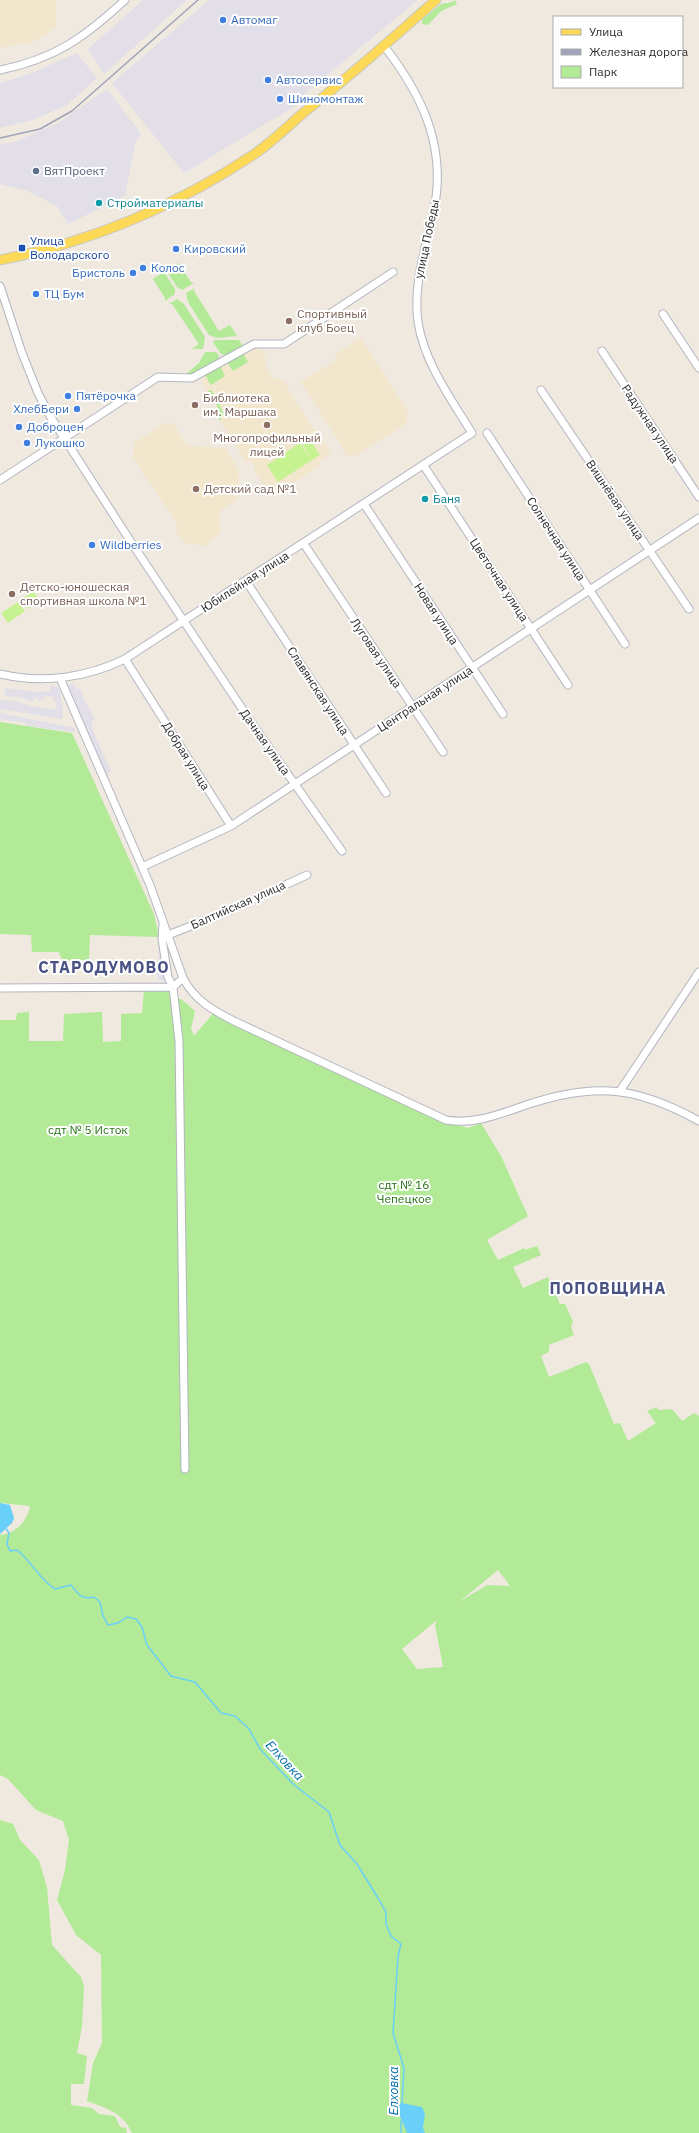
<svg xmlns="http://www.w3.org/2000/svg" width="699" height="2133" font-family="'IBM Plex Sans',sans-serif">
<style>
.industrial{fill:#e2dfe8}
.education{fill:#f2e7cd}
.green{fill:#b2ea97;fill-rule:evenodd}
.pitch{fill:#c7f292}
.water{fill:#6ad0f9}
.lines{fill:none;stroke-linecap:round;stroke-linejoin:round}
.stream{stroke:#6ad0f9;stroke-width:1.5}
.minor-casing{stroke:#b3b5c1;stroke-width:9}
.major-casing{stroke:#c8c8c8;stroke-width:11}
.minor{stroke:#fff;stroke-width:7}
.major{stroke:#fcd957;stroke-width:9}
.rail{stroke:#a0a3b9;stroke-width:1.5}
.shop-dot{fill:#3f7fe0;stroke:#fff;stroke-width:1.5}
.service-dot{fill:#5c6f8a;stroke:#fff;stroke-width:1.5}
.culture-dot{fill:#0f9aa8;stroke:#fff;stroke-width:1.5}
.transit-dot{fill:#1a4fb4;stroke:#fff;stroke-width:1.5}
.education-dot{fill:#8d6e63;stroke:#fff;stroke-width:1.5}
.labels{text-anchor:middle;stroke-width:4;stroke-linejoin:round;paint-order:stroke}
.shop-label{font-size:12px;fill:#366cbe;stroke:#fff;text-anchor:start}
.service-label{font-size:12px;fill:#4e5e75;stroke:#fff;text-anchor:start}
.culture-label{font-size:12px;fill:#0d838f;stroke:#fff;text-anchor:start}
.street-label{font-size:12px;fill:#2d2d2d;stroke:#fff}
.transit-label{font-size:12px;fill:#164399;stroke:#fff;text-anchor:start}
.education-label{font-size:12px;fill:#785e54;stroke:#fff;text-anchor:start}
.park-label{font-size:12px;fill:#267215;stroke:#fff}
.water-label{font-size:13px;font-style:italic;fill:#026eac;stroke:#fff}
.district-label{font-size:16px;font-weight:bold;letter-spacing:1px;fill:#495283;stroke:#fff}
</style>
<rect width="100%" height="100%" fill="#efe9df"/>
<!-- industrial -->
<path class="industrial" d="M143,0H187L104,74L88,49Z
M209,0H418L303,95L300,103L184,173L112,83Z
M77,53L97,78L67,105L33,120L0,128V83L32,73Z
M107,89L141,134L136,140L125,196L68,224L57,206L28,191L0,184V144L15,142L58,123Z
M73,683L76,689L80,688L85,702L95,719L92,721V728L111,772L106,774L67,685Z
M50,685L59,688L63,708L62,719L0,709V700L17,701L30,706L55,710L57,704L54,701L53,697L44,696L45,700H38V698L34,697L33,701L25,700V698L6,696V694L4,693L5,688L37,692L50,691Z
M0,713L75,728V732L27,726L26,723L0,719Z
M158,939L160,940L161,943L162,968L166,980H158V975H156L159,952Z"/>
<!-- education -->
<path class="education" d="M0,0H56V27L42,37L28,43L0,48Z
M361,338L408,412L406,424L355,456L347,455L301,382L335,361L336,354Z
M255,346H260L266,358L265,363L272,377L284,381L313,429L317,430L331,453L320,461L319,466L271,497L254,470L255,467L251,460L246,462L216,414L218,408L201,381L203,376Z
M167,422L174,424L187,446L225,448L239,470L238,500L219,511L221,533L210,540L208,546L185,543L176,532L177,523L133,458L134,443Z"/>
<!-- green -->
<path class="green" d="M455,0L457,4L441,11L428,25L422,24V19C429,15 433,10 440,5C444,2 450,4 455,0Z
M178,263L191,282L194,283L182,290L177,287L166,270Z
M164,272L175,289V294L165,301V298L153,279Z
M195,288L194,291L219,331L230,325L237,336L217,338L209,335L188,302L186,293Z
M177,299L184,304L205,337L203,349H192L199,344L172,304H169Z
M215,340H239L244,348L229,356L221,354L213,342Z
M205,352H216L219,356V362L198,374H186L199,363Z
M243,353L248,362L233,371L227,362Z
M220,366L225,376L211,385L205,375Z
M211,390L216,397L220,395L224,400L219,404L224,414L220,421L216,414L218,408L208,391Z
M0,722L72,733L154,914L159,937L90,935L89,960H62L59,952H32L31,935L0,934Z
M144,990H168L174,999H181L195,1011L191,1029L194,1036L215,1011L439,1120L468,1128L481,1123L501,1156L528,1216L487,1240L498,1260L524,1248L525,1250L537,1246L541,1255L513,1267L523,1288L548,1277L560,1304H565L573,1322L571,1327L574,1335L549,1345V1352L541,1356L549,1377L586,1362L589,1364L614,1424L620,1423L628,1441L656,1423L647,1411L657,1407L658,1410L672,1409L682,1421L694,1413L699,1416V2133H132C124,2113 106,2108 87,2101L93,2063L102,2043L101,1955L76,1935L57,1900L65,1870L69,1840L63,1821L36,1810L8,1779L0,1775V1535C16,1533 27,1522 30,1506L1,1503L0,1514V1020H16L17,1013L29,1012V1041H63L64,1014L102,1012L103,1042L121,1041V1014L142,1013ZM498,1570L510,1586L487,1585L459,1602ZM437,1620L435,1625L443,1667L417,1669L402,1649Z
M0,1820L13,1824L20,1840L39,1860L47,1888L52,1945L81,1977L84,1987L82,2026L77,2053L87,2056L84,2084H71V2105L92,2108L99,2114L115,2116L120,2127L126,2128L127,2133H0Z"/>
<!-- pitch -->
<path class="pitch" d="M308,437L320,455L312,460L301,442Z
M300,443L312,460L278,482L267,465Z
M33,591L40,601L28,609L21,599Z
M18,602L25,611L8,623L1,613Z"/>
<!-- water -->
<path class="water" d="M0,1503L10,1505L14,1518L12,1523L0,1534Z
M401,2103L422,2107L425,2114L423,2128L425,2133H407L395,2105Z"/>
<g class="lines">
<!-- stream -->
<path class="stream" d="M5,1527L9,1533L7,1544L10,1551L17,1550C32,1562 40,1580 55,1589L71,1585C78,1594 82,1600 94,1597L100,1602L103,1616L108,1625L118,1623L127,1617L136,1619L142,1627L147,1645L171,1676L195,1682L221,1713L235,1716L249,1729L260,1749L293,1784L329,1812L340,1845L357,1864L378,1898L386,1912V1924L391,1936L401,1944L398,1956L393,2033L404,2068L402,2103
M401,2133V2121"/>
<defs>
<path id="minor" d="M0,70C55,59 85,37 125,0
M0,286L22,353L38,393L50,416L131,542L251,722L342,851
M663,314L699,368
M602,351L699,497
M541,390L689,609
M487,433L625,644
M424,466L568,685
M0,480L158,377L192,378L254,344H284L393,272
M364,504L503,714
M304,544L443,752
M246,581L386,793
M125,659L231,826
M0,674C42,684 86,678 125,659L472,433C451,399 424,362 418,322C413,284 425,251 433,214C448,149 423,96 384,46
M60,678L150,885L183,978C195,1001 214,1011 236,1022L446,1120C474,1125 500,1114 526,1105C594,1082 636,1086 699,1121
M142,867L231,826L699,518
M163,924L162,939L168,977L173,987L179,1041L185,1469
M168,935L219,915L307,875
M0,988L173,987L183,978
M620,1091L699,972"/>
<path id="major" d="M0,260C91,242 176,206 253,155C271,143 286,128 302,114C348,78 392,39 436,0"/>
</defs>
<!-- minor casing -->
<use href="#minor" class="minor-casing"/>
<!-- major casing -->
<use href="#major" class="major-casing"/>
<!-- minor -->
<use href="#minor" class="minor"/>
<!-- major -->
<use href="#major" class="major"/>
<!-- rail -->
<path class="rail" d="M0,138L40,129L72,111L198,0"/>
</g>
<!-- markers -->
<g class="shop-dot">
<circle cx="223" cy="20" r="4"/>
<circle cx="268" cy="80" r="4"/>
<circle cx="280" cy="99" r="4"/>
<circle cx="176" cy="249" r="4"/>
<circle cx="143" cy="268" r="4"/>
<circle cx="133" cy="273" r="4"/>
<circle cx="36" cy="294" r="4"/>
<circle cx="68" cy="396" r="4"/>
<circle cx="77" cy="409" r="4"/>
<circle cx="19" cy="427" r="4"/>
<circle cx="27" cy="443" r="4"/>
<circle cx="92" cy="545" r="4"/>
</g>
<circle class="service-dot" cx="36" cy="171" r="4"/>
<g class="culture-dot">
<circle cx="99" cy="203" r="4"/>
<circle cx="425" cy="499" r="4"/>
</g>
<rect class="transit-dot" x="18" y="244" width="8" height="8" rx="2"/>
<g class="education-dot">
<circle cx="289" cy="321" r="4"/>
<circle cx="195" cy="405" r="4"/>
<circle cx="267" cy="425" r="4"/>
<circle cx="196" cy="489" r="4"/>
<circle cx="12" cy="594" r="4"/>
</g>
<g class="labels">
<!-- shop labels -->
<g class="shop-label">
<text x="231" y="24">Автомаг</text>
<text x="276" y="84">Автосервис</text>
<text x="288" y="103">Шиномонтаж</text>
<text x="184" y="253">Кировский</text>
<text x="151" y="272">Колос</text>
<text x="125" y="277" text-anchor="end">Бристоль</text>
<text x="44" y="298">ТЦ Бум</text>
<text x="76" y="400">Пятёрочка</text>
<text x="69" y="413" text-anchor="end">ХлебБери</text>
<text x="27" y="431">Доброцен</text>
<text x="35" y="447">Лукошко</text>
<text x="100" y="549">Wildberries</text>
</g>
<!-- service labels -->
<g class="service-label">
<text x="44" y="175">ВятПроект</text>
</g>
<!-- culture labels -->
<g class="culture-label">
<text x="107" y="207">Стройматериалы</text>
<text x="433" y="503">Баня</text>
</g>
<!-- street labels -->
<g class="street-label">
<text transform="translate(427 239) rotate(-78)" y="4">улица Победы</text>
<text transform="translate(650 424) rotate(56)" y="4">Радужная улица</text>
<text transform="translate(615 500) rotate(56)" y="4">Вишнёвая улица</text>
<text transform="translate(556 539) rotate(57)" y="4">Солнечная улица</text>
<text transform="translate(499 580) rotate(57)" y="4">Цветочная улица</text>
<text transform="translate(245 582) rotate(-33)" y="4">Юбилейная улица</text>
<text transform="translate(436 614) rotate(57)" y="4">Новая улица</text>
<text transform="translate(376 653) rotate(56)" y="4">Луговая улица</text>
<text transform="translate(318 691) rotate(57)" y="4">Славянская улица</text>
<text transform="translate(425 699) rotate(-33)" y="4">Центральная улица</text>
<text transform="translate(265 742) rotate(55)" y="4">Дачная улица</text>
<text transform="translate(186 756) rotate(58)" y="4">Добрая улица</text>
<text transform="translate(238 905) rotate(-24)" y="4">Балтийская улица</text>
</g>
<!-- transit labels -->
<g class="transit-label">
<text x="30" y="245">Улица<tspan x="30" dy="14">Володарского</tspan></text>
</g>
<!-- education labels -->
<g class="education-label">
<text x="297" y="318">Спортивный<tspan x="297" dy="14">клуб Боец</tspan></text>
<text x="203" y="402">Библиотека<tspan x="203" dy="14">им. Маршака</tspan></text>
<text x="267" y="442" text-anchor="middle">Многопрофильный<tspan x="267" dy="14">лицей</tspan></text>
<text x="204" y="493">Детский сад №1</text>
<text x="20" y="591">Детско-юношеская<tspan x="20" dy="14">спортивная школа №1</tspan></text>
</g>
<!-- park labels -->
<g class="park-label">
<text x="88" y="1134">сдт № 5 Исток</text>
<text x="404" y="1189">сдт № 16<tspan x="404" dy="14">Чепецкое</tspan></text>
</g>
<!-- water labels -->
<g class="water-label">
<text transform="translate(285 1760) rotate(47)" y="5">Елховка</text>
<text transform="translate(393 2091) rotate(-90)" y="5">Елховка</text>
</g>
<!-- district labels -->
<g class="district-label">
<text x="104" y="973">СТАРОДУМОВО</text>
<text x="608" y="1294">ПОПОВЩИНА</text>
</g>
</g>
<!-- legend -->
<rect x="553" y="16" width="130" height="72" fill="#ffffff" stroke="#ababab"/>
<rect x="561" y="29" width="20" height="6" fill="#fcd957" stroke="#ababab"/>
<text x="589" y="36" font-size="12" fill="#2d2d2d">Улица</text>
<rect x="561" y="49" width="20" height="6" fill="#a0a3b9" stroke="#ababab"/>
<text x="589" y="56" font-size="12" fill="#2d2d2d">Железная дорога</text>
<rect x="561" y="66" width="20" height="12" fill="#b2ea97" stroke="#ababab"/>
<text x="589" y="76" font-size="12" fill="#2d2d2d">Парк</text>
</svg>
